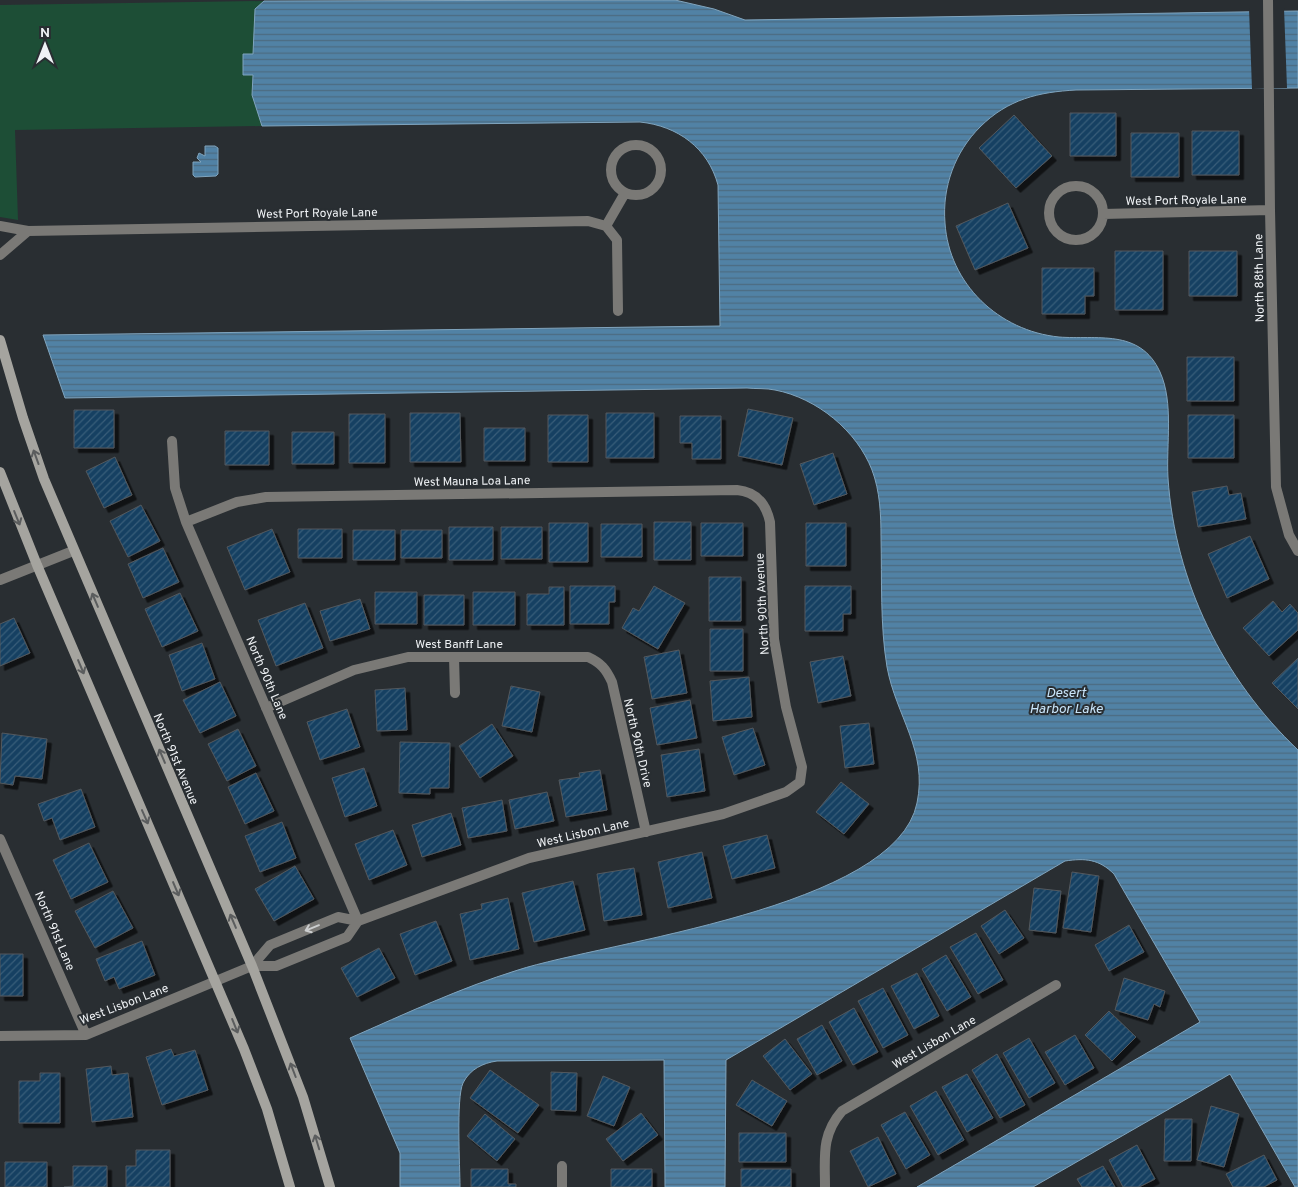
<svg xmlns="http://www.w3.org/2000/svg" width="1298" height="1187" font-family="Overpass,sans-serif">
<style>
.park{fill:#1d4e36}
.water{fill:url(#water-rules);stroke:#80a4bd}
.pier{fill:#292e32}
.building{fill:url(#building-hatch);stroke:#53585d;filter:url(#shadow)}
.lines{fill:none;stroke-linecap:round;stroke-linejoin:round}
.street{stroke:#7a7976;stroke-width:10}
.secondary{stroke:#a5a49f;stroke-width:10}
.oneway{stroke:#5b5d5e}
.oneway2{stroke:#cccecf}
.labels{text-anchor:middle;stroke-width:4;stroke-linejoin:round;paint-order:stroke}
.street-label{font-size:12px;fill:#eff2f5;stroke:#292e32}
.water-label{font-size:14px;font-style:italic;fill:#c9e5fa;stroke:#292e32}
</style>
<defs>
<pattern id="water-rules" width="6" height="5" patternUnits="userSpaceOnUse" patternTransform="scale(1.25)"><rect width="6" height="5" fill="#5182a5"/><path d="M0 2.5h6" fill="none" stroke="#4d6b81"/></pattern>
<pattern id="building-hatch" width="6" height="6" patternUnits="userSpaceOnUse" patternTransform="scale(1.25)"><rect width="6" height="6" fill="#164162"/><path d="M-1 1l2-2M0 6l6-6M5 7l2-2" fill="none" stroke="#385d79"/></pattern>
<filter id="shadow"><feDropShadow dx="4.5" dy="4.5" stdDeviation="0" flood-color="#0009"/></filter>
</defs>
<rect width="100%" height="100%" fill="#292e32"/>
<!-- park -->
<path class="park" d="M264,1L255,9L254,54H243V75H253L252,95L262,126L15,130L18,220L0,217V5Z"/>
<!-- water -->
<path class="water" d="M675,0L714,9L745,20L1298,11V88L1076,90C1039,92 1008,99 980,127C955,152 942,187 945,223C949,284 999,331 1059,337C1096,340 1140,328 1160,372C1174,403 1166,444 1168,478C1175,582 1223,679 1298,750V1187H1295L1230,1074L1033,1187H917L1200,1022L1114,874C1099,859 1085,858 1065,861L726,1060L725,1187H665L664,1060L497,1061C483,1063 470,1069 463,1083C456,1098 460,1167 460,1187H400V1153L350,1038C405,1014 460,988 518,970C605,942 896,908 917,803C928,751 896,716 887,667C880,625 882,580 881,537C881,515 880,491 872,470C857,431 817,398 775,390C766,388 756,389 747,388L65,398L43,335L720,326L718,185C708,148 678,126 640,122L262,126L252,95L253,75H243V54H253L255,9L264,1Z
M205,146H215L218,148V174L216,176L195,177L193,175V162H201L197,158L199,153L205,156Z"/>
<!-- pier -->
<path class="pier" d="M1249,8H1284L1287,88L1252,89Z"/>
<!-- building -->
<path class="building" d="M1070,113H1116V156H1070Z
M1014,115L1052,156L1016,188L979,148Z
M1192,131H1239V175H1192Z
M1131,133H1179V177H1131Z
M1008,203L1028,248L975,270L956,226Z
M1115,251H1163V310H1115Z
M1189,251H1237V296H1189Z
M1042,268H1094V296H1085V314H1042Z
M1187,357H1234V401H1187Z
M748,409L793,418L782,465L738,456Z
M74,410H114V448H74Z
M410,413H460L461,462H410Z
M606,413H654V458H606Z
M349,414H385V463H349Z
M548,415H588V462H548Z
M1188,415H1234V458H1188Z
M680,416H721V459H692V443H680Z
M484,428H525V461H484Z
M225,431H269V465H225Z
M292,432H334V464H292Z
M833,453L847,494L814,505L800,464Z
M115,457L132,495L104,508L86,471Z
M1227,486L1229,495L1241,493L1246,519L1198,527L1192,492Z
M141,505L160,541L128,557L110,521Z
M654,522H691V560H654Z
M549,523H588V562H549Z
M701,523H743V556H701Z
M806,523H846V566H806Z
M601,524H642V557H601Z
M449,527H493V560H449Z
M501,527H542V559H501Z
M272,529L290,572L245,590L227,547Z
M298,529H342V558H298Z
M353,530H395V560H353Z
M401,530H442V558H401Z
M1250,536L1269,579L1227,598L1208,554Z
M163,548L179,582L143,598L128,564Z
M709,577H741V621H709Z
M570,586H615V602H609V624H570Z
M654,586L685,603L658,649L622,628L633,608L639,611Z
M805,586H851V614H843V631H805Z
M549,587H564V625H527V594H549Z
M375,592H417V624H375Z
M473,592H515V625H473Z
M180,593L198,631L162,647L145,609Z
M424,595H464V625H424Z
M360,599L370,629L330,641L320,611Z
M1273,601L1282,612L1290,604L1298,613V630L1269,656L1243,628Z
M305,603L323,648L276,666L258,620Z
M14,618L30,653L0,666V624Z
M710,629H743V671H710Z
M202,643L215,679L182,691L169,655Z
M679,650L687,693L652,699L644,657Z
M843,656L851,696L818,703L810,662Z
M1298,658V709L1272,683Z
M749,677L752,717L713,721L710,681Z
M220,682L236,716L200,733L183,700Z
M511,686L540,692L532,732L502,726Z
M405,688L407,730L377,731L375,690Z
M690,700L697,738L657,745L650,708Z
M347,709L360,747L320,760L307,722Z
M869,723L874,764L845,768L840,726Z
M492,724L513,756L480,778L459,746Z
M753,728L765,765L734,775L722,737Z
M238,729L256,766L227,781L208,744Z
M2,733L47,739L42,779L15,776L13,785L0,783Z
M400,742L450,743L449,788H430V794L399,793Z
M699,749L705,791L667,797L661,755Z
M364,768L377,806L345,817L332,778Z
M600,770L607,810L566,817L559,780L580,777L579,773Z
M256,773L274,811L245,824L228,787Z
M841,782L869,804L844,834L816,812Z
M81,789L95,827L60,840L52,818L44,821L38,804Z
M547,792L554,821L515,829L509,800Z
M502,800L507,831L468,838L462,808Z
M451,813L461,845L422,857L412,825Z
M282,822L296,858L260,872L245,836Z
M393,830L407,865L369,880L355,844Z
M767,835L775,868L732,879L723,846Z
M89,843L108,882L71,899L53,860Z
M702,852L712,898L668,908L658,862Z
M295,866L314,899L274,921L255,889Z
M634,868L642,915L604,921L597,874Z
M1072,872L1099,876L1091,932L1063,928Z
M573,881L585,930L534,942L522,893Z
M1034,888L1061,891L1056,933L1029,930Z
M113,891L133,928L95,948L75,911Z
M508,898L519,949L470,960L460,914L482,909L481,904Z
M1005,910L1024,938L999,954L981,926Z
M436,921L452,961L415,975L400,934Z
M1129,925L1144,952L1109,971L1095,945Z
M976,933L1003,980L978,994L950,947Z
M142,941L155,975L119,989L114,977L105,981L96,959Z
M379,948L395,978L357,997L341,968Z
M0,954H23V996H0Z
M946,955L971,997L947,1011L922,969Z
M917,973L939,1016L914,1029L891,986Z
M1124,978L1165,991L1160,1007L1154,1004L1148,1020L1115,1010Z
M883,988L908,1035L883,1048L858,1001Z
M854,1008L878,1052L853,1065L829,1022Z
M1109,1011L1136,1037L1112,1061L1085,1035Z
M822,1025L842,1061L817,1075L797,1039Z
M1075,1035L1094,1068L1065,1085L1045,1052Z
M1029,1038L1055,1083L1029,1098L1003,1053Z
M785,1039L812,1074L790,1090L763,1056Z
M171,1049L174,1056L195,1050L208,1090L162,1105L146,1057Z
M997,1054L1025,1105L1000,1118L972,1070Z
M111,1066L112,1075L128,1073L133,1117L92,1122L86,1069Z
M490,1070L539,1105L518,1133L470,1098Z
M551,1072L577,1073L576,1111L551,1110Z
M40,1073H60V1123H19V1081H40Z
M967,1074L993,1118L967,1132L942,1087Z
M603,1076L630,1087L614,1126L587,1116Z
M752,1080L787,1101L772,1126L736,1105Z
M936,1091L964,1140L938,1155L910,1106Z
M1211,1106L1239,1114L1224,1167L1197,1160Z
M905,1112L930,1155L906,1169L881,1125Z
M641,1113L658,1135L623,1161L606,1139Z
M485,1114L515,1139L497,1161L467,1136Z
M1165,1119H1192L1191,1161H1164Z
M739,1133H786V1162H739Z
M878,1137L896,1174L868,1187L850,1151Z
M1137,1145L1155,1179L1139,1187H1123L1109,1160Z
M136,1150H170V1187H126V1166H136Z
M1264,1155L1277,1180L1264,1187H1233L1226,1174Z
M5,1162H47V1187H5Z
M73,1166H107V1187H64L73,1186Z
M1103,1166L1115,1187H1082L1077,1179Z
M471,1169H508V1184H516V1187H471Z
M611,1169H652V1187H611Z
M741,1169H791V1187H741Z"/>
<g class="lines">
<!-- street -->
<path class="street" d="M1268,0L1270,210L1276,487L1289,535L1298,551
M611 170a25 25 0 1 1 50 0a25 25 0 1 1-50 0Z
M1049 213a27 27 0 1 1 54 0a27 27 0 1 1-54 0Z
M1103,214L1270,210
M0,226L28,231L588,221L606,226
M0,255L28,231
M618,311L617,240L606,226L625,193
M172,441L175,488L186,522L358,921
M186,522L237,502L266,497L737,490C757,492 766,504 770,522L774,639L786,707L802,767L800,782L786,792L723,814L529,858L358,921L338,917L270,945L252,966
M0,580L73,551
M454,657L455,693
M266,708L354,670L408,657H588C601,663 606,669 612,682L646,832
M0,839L86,1035
M0,1036L86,1035L252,966H276L347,937L358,921
M562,1166V1187
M825,1187C825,1157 821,1135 842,1111L1056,985"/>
<!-- secondary -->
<path class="secondary" d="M0,340L23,418L44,479L252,966L303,1097L330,1187
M0,472L37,565L244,1049L267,1109L290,1187"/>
</g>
<!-- one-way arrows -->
<defs><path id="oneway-shaft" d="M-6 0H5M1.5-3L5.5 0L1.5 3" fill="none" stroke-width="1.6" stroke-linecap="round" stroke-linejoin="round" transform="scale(1.25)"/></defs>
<g class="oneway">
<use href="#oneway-shaft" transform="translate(36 457) rotate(-110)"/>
<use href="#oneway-shaft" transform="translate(17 518) rotate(68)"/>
<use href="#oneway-shaft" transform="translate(95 600) rotate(-113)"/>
<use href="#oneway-shaft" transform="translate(81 667) rotate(67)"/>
<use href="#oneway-shaft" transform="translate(162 756) rotate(-113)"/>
<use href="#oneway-shaft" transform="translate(145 817) rotate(66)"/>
<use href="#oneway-shaft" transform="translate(176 889) rotate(67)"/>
<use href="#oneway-shaft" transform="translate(233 921) rotate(-113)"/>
<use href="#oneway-shaft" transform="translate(235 1026) rotate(68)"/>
<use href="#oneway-shaft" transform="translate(293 1070) rotate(-111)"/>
<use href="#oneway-shaft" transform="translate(317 1142) rotate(-107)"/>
</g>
<use class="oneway2" href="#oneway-shaft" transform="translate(312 928) rotate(158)"/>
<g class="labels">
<!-- street labels -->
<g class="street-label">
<text transform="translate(1186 200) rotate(-1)" y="4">West Port Royale Lane</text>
<text transform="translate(317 213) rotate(-1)" y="4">West Port Royale Lane</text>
<text transform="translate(1259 278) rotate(-91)" y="4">North 88th Lane</text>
<text transform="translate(472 481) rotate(-1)" y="4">West Mauna Loa Lane</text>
<text transform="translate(762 604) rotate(-93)" y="4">North 90th Avenue</text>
<text x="459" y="648">West Banff Lane</text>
<text transform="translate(267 678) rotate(67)" y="4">North 90th Lane</text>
<text transform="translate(638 743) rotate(77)" y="4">North 90th Drive</text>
<text transform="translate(176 759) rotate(67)" y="4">North 91st Avenue</text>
<text transform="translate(583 833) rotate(-13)" y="4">West Lisbon Lane</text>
<text transform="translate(55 931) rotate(67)" y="4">North 91st Lane</text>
<text transform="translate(124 1004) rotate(-21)" y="4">West Lisbon Lane</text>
<text transform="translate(934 1042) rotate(-30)" y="4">West Lisbon Lane</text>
</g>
<!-- water labels -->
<g class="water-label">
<text x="1066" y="697">Desert<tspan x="1066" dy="16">Harbor Lake</tspan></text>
</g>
</g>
<!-- north arrow -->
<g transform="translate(45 45)" stroke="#292e32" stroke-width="4" paint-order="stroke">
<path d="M0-4L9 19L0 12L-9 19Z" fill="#eff2f5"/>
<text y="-8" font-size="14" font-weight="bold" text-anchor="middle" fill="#eff2f5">N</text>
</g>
</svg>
